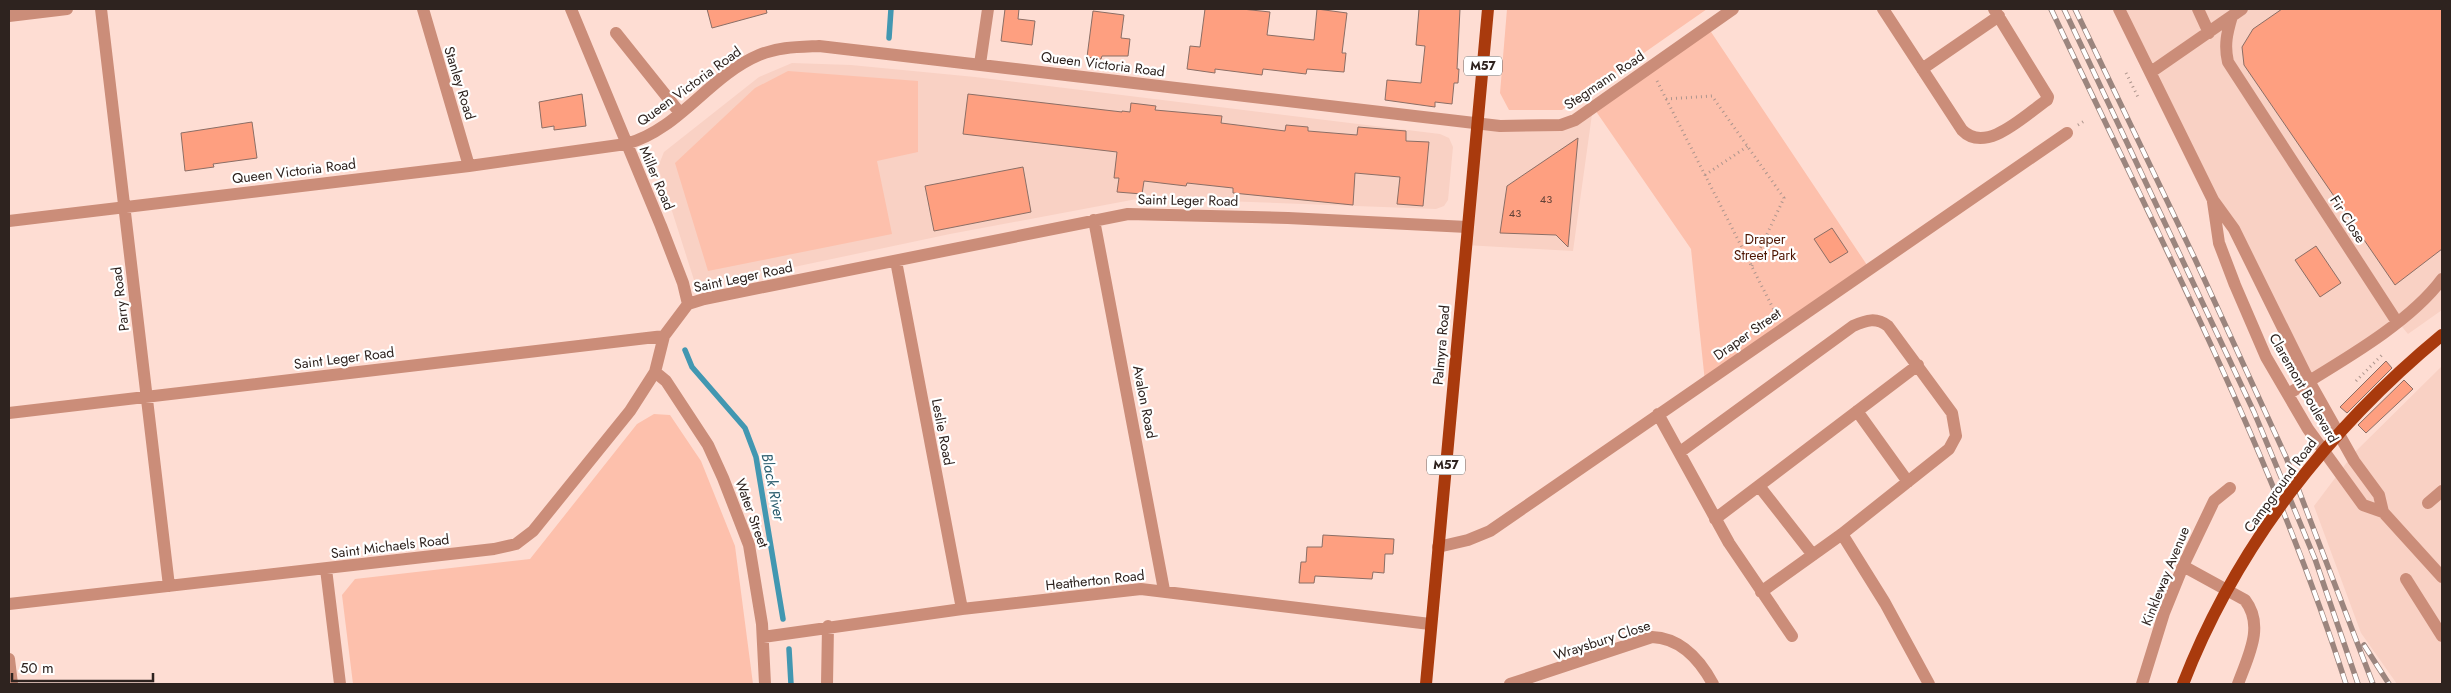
<svg xmlns="http://www.w3.org/2000/svg" width="2451" height="693" font-family="Jost,sans-serif">
<style>
.built{fill:#f9d1c4}
.green{fill:#fdc0ac}
.lines{fill:none;stroke-linecap:round;stroke-linejoin:round}
.stream{stroke:#4297b1;stroke-width:5.5}
.building{fill:#fe9f80;stroke:#8b6e65}
.path{stroke:#ad958d;stroke-width:3;stroke-dasharray:1 4;stroke-linecap:butt}
.minor{stroke:#cb8d79;stroke-width:12}
.major{stroke:#a93a0d;stroke-width:12}
.rail-casing{stroke:#9b857e;stroke-width:5.5}
.rail{stroke:#fff;stroke-width:4;stroke-dasharray:11;stroke-linecap:butt}
.major-bridge{stroke:#a93a0d;stroke-width:12}
.labels{text-anchor:middle;stroke-width:4.5;stroke-linejoin:round;paint-order:stroke}
.number-label{font-size:11px;fill:#624237}
.shield{fill:#fff;stroke:#6d6562;stroke-width:1}
.shield-label{font-size:12px;font-weight:bold;fill:#2e231f}
.street-label{font-size:14px;fill:#2e231f;stroke:#fff}
.park-label{font-size:14px;fill:#4f1602;stroke:#fff}
.water-label{font-size:15px;font-style:italic;fill:#2a5d6e;stroke:#fff}
</style>
<rect width="100%" height="100%" fill="#feddd3"/>
<!-- built -->
<path class="built" d="M2119,9H2442V310L2408,334L2398,322L2309,381Z
M792,63L851,65L975,77L1440,134L1449,138L1453,147L1448,200L1444,206L1436,209L1142,198L950,234L714,284L694,280L658,167L664,152L759,77Z
M1593,107L1573,251L1465,245L1477,124L1561,125Z
M2442,366V684H2397L2361,633L2314,506L2354,453Z"/>
<!-- green -->
<path class="green" d="M1507,9H1707L1562,110H1509L1500,93Z
M1707,26L1869,268L1705,382L1691,249L1593,107Z
M788,71L918,81V152L877,161L892,234L708,271L675,163L755,88Z
M654,414L670,415L701,461L735,546L753,684H353L342,595L355,579L530,559L637,424Z"/>
<g class="lines">
<!-- stream -->
<path class="stream" d="M889,38L891,9
M685,350L692,367L745,428L756,457L783,619
M789,649L791,684"/>
</g>
<!-- building -->
<path class="building" d="M707,9H766L767,13L712,28Z
M1005,9H1019L1018,19L1035,21L1032,45L1001,41Z
M1205,9H1242L1270,12L1267,35L1314,40L1317,9L1347,13L1342,53H1346L1344,72L1307,69L1306,74L1263,69L1262,75L1215,69V73L1187,69L1190,46L1200,47Z
M1419,9H1460L1457,69H1459L1458,83H1454L1452,104L1435,102V107L1385,100L1387,80L1421,83L1425,46L1416,45Z
M2282,9H2442V249L2395,285L2244,65L2242,47L2253,29Z
M1093,11L1124,15L1121,38L1130,39L1128,56H1102L1101,59L1087,57Z
M582,94L586,126L554,130V126L542,128L539,102Z
M968,94L1122,112V111L1130,112L1131,103L1156,106L1155,110L1222,116L1221,123L1285,131L1286,125L1308,127V131L1357,135L1358,127L1406,131V141L1429,142L1423,206L1397,204L1400,177L1355,173L1353,205L1233,193V188L1187,183L1186,186L1144,181L1142,194L1117,192L1119,178H1114L1117,152L963,134Z
M252,122L257,158L213,164L214,167L185,171L181,133Z
M1578,138L1568,247L1556,235L1500,233L1507,186Z
M1023,167L1031,212L934,231L925,186Z
M1832,228L1848,252L1830,263L1814,239Z
M2316,246L2341,283L2320,297L2295,260Z
M2386,361L2392,368L2347,413L2340,407Z
M2404,380L2413,389L2366,433L2358,425Z
M1323,535L1394,539L1393,554H1385L1384,573L1373,572L1372,579L1315,576L1314,583H1299L1301,562H1306L1307,547H1322Z"/>
<g class="lines">
<!-- path -->
<path class="path" d="M2126,73L2138,97
M1657,81L1777,316
M1666,99L1712,96L1784,198L1752,266
M2078,125L2086,120
M1705,175L1748,146
M2356,381L2382,355"/>
<!-- minor -->
<path class="minor" d="M101,9L169,586
M423,9L469,166
M571,9L661,226L683,283L688,304
M1883,9L1962,130C1986,155 2025,115 2047,100L2048,97L1994,9
M2119,9L2213,200L2234,229L2309,381L2354,461L2379,495L2383,512
M2198,9L2209,33
M9,16L67,9
M2232,16C2227,33 2224,45 2228,62L2397,322
M616,33L680,113
M980,64L988,9
M1922,69L1999,16
M2151,72L2242,9
M2213,202L2219,243L2235,285L2266,357L2308,429L2363,505L2383,512L2442,577
M1094,220L1164,590
M9,221L469,166L626,144C679,130 709,76 759,55C778,47 798,47 819,46L1500,126L1561,125L1575,120L1733,9
M896,261L962,609
M655,372L666,381L708,445L723,478L749,545L762,624L765,684
M2288,394C2336,364 2408,325 2442,279
M1857,411L1908,482
M9,413L664,336L688,304L704,299L1128,214L1288,218L1467,227
M1658,414L1729,543L1792,636
M1680,452L1853,326C1867,320 1876,317 1888,326L1952,413L1956,436L1949,449L1842,534L1761,592
M1759,486L1813,555
M2428,503L2442,491
M1715,519L1918,365
M1842,534L1885,603L1929,684
M1438,547L1468,540L1490,531L2067,133
M2183,566L2245,600C2265,626 2248,656 2238,684
M326,569L340,684
M2406,579L2442,636
M9,604L494,549L516,544L533,531L630,411L655,372L664,336
M763,637L962,609L1141,589L1430,624
M9,659L12,684
M827,684L828,626
M1510,684L1652,637C1681,638 1700,660 1713,684
M2142,684L2164,613L2183,566L2214,501L2230,488"/>
<!-- major -->
<path class="major" d="M1426,684L1488,9"/>
<defs>
<path id="rail" d="M2051,9C2156,231 2271,450 2346,684
M2064,9L2254,412L2315,559L2358,684
M2075,9L2195,259L2286,457L2373,684
M2364,645L2389,684"/>
</defs>
<!-- rail casing -->
<use href="#rail" class="rail-casing"/>
<!-- rail -->
<use href="#rail" class="rail"/>
<!-- major-bridge -->
<path class="major-bridge" d="M2183,684C2236,547 2329,428 2442,335"/>
</g>
<g class="labels">
<!-- number labels -->
<g class="number-label">
<text x="1546" y="203">43</text>
<text x="1515" y="217">43</text>
</g>
<!-- shield labels -->
<g class="shield">
<rect x="1464" y="56.5" width="38" height="19" rx="4"/>
<rect x="1427" y="455.5" width="38" height="19" rx="4"/>
</g>
<g class="shield-label">
<text x="1483" y="70">M57</text>
<text x="1446" y="469">M57</text>
</g>
<!-- street labels -->
<g class="street-label">
<text transform="translate(1103 64) rotate(7)" y="5">Queen Victoria Road</text>
<text transform="translate(1604 80) rotate(-34)" y="5">Stegmann Road</text>
<text transform="translate(460 83) rotate(73)" y="5">Stanley Road</text>
<text transform="translate(689 86) rotate(-36)" y="5">Queen Victoria Road</text>
<text transform="translate(294 171) rotate(-7)" y="5">Queen Victoria Road</text>
<text transform="translate(657 178) rotate(67)" y="5">Miller Road</text>
<text transform="translate(1188 200) rotate(1)" y="5">Saint Leger Road</text>
<text transform="translate(2348 219) rotate(57)" y="5">Fir Close</text>
<text transform="translate(743 277) rotate(-12)" y="5">Saint Leger Road</text>
<text transform="translate(120 299) rotate(-97)" y="5">Parry Road</text>
<text transform="translate(1747 334) rotate(-35)" y="5">Draper Street</text>
<text transform="translate(1441 345) rotate(-85)" y="5">Palmyra Road</text>
<text transform="translate(344 358) rotate(-7)" y="5">Saint Leger Road</text>
<text transform="translate(2304 388) rotate(60)" y="5">Claremont Boulevard</text>
<text transform="translate(1145 402) rotate(79)" y="5">Avalon Road</text>
<text transform="translate(943 432) rotate(79)" y="5">Leslie Road</text>
<text transform="translate(2280 485) rotate(-54)" y="5">Campground Road</text>
<text transform="translate(752 513) rotate(70)" y="5">Water Street</text>
<text transform="translate(390 546) rotate(-7)" y="5">Saint Michaels Road</text>
<text transform="translate(2165 576) rotate(-68)" y="5">Kinkleway Avenue</text>
<text transform="translate(1095 580) rotate(-6)" y="5">Heatherton Road</text>
<text transform="translate(1602 640) rotate(-18)" y="5">Wraysbury Close</text>
</g>
<!-- park labels -->
<g class="park-label">
<text x="1765" y="244">Draper<tspan x="1765" dy="16">Street Park</tspan></text>
</g>
<!-- water labels -->
<g class="water-label">
<text transform="translate(773 487) rotate(79)" y="5">Black River</text>
</g>
</g>
<!-- border -->
<rect width="2451" height="693" fill="none" stroke="#2e231f" stroke-width="20"/>
<!-- scale -->
<path d="M12 673v8h141v-8" fill="none" stroke="#2e231f" stroke-width="2.5"/>
<text x="20" y="673" font-size="15" fill="#2e231f" stroke="#ffffff" stroke-width="4" paint-order="stroke">50 m</text>
</svg>
